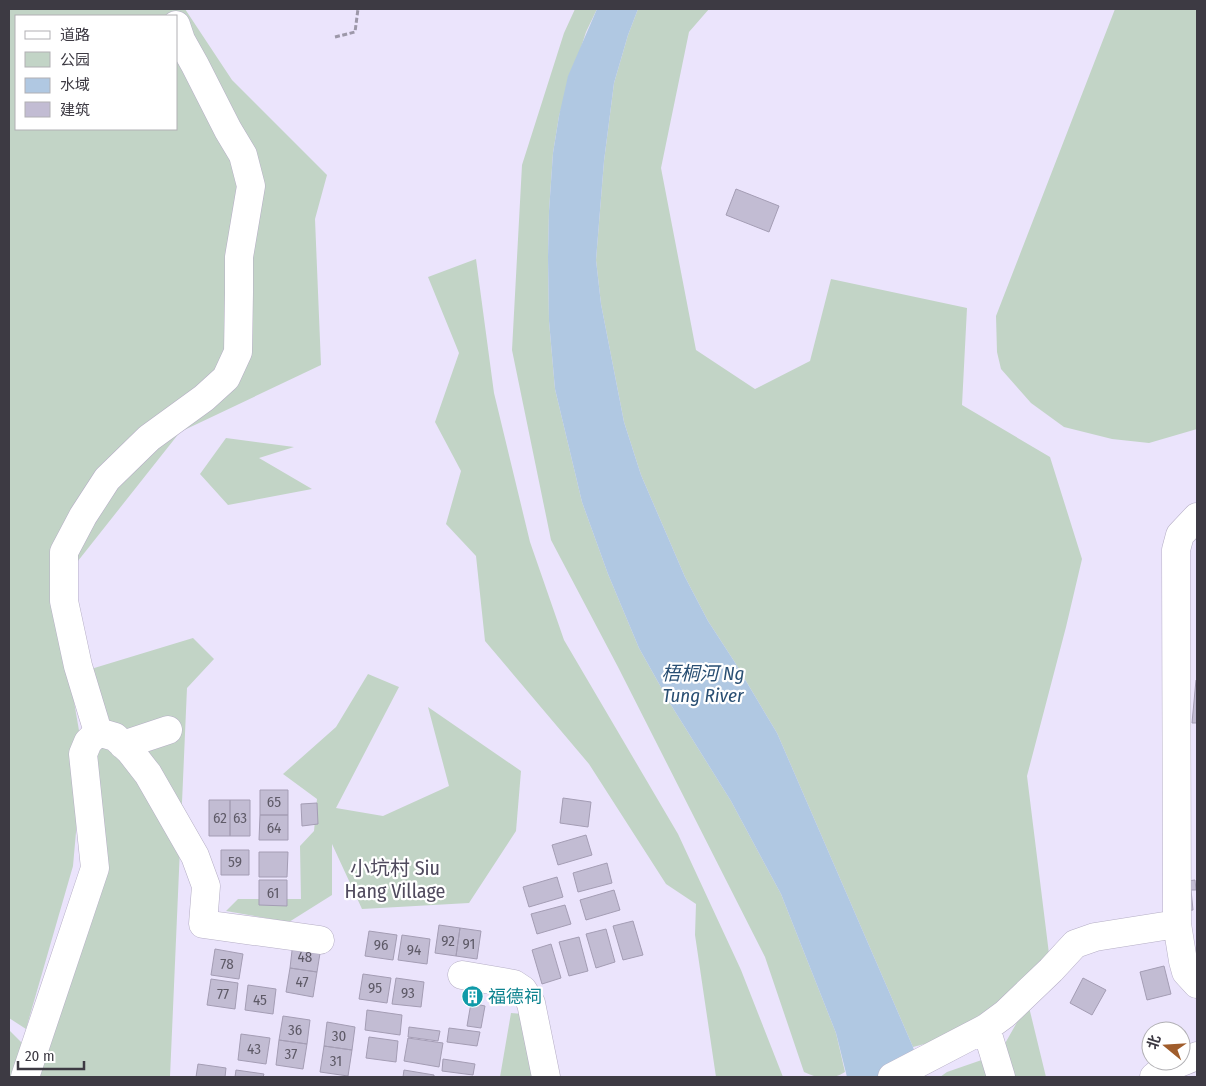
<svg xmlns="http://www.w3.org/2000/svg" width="1206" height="1086" font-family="'Fira Sans Condensed','Noto Sans SC',sans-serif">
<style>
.green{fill:#c2d4c6;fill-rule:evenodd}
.water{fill:#b0c8e2}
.building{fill:#c2bcd3;stroke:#a49db4}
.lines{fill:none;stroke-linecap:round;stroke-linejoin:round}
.minor-casing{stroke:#b5aec5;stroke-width:29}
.path{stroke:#9d98a9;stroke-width:3;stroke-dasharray:5 2.5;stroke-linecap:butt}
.minor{stroke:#fff;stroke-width:28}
.labels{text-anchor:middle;stroke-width:4.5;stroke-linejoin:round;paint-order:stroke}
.number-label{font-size:15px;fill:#5e5a67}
.culture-label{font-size:18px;fill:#0d838f;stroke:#fff;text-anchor:start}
.water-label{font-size:19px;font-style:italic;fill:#294f73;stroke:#fff}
.quarter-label{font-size:20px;fill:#504a5e;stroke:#fff}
</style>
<rect width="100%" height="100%" fill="#ebe4fc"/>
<!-- green -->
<path class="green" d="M9,9H185L232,80L327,175L315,219L321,365L180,432L55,590L83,754L73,866L26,1029L9,1018ZM16,16H176V129H16Z
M575,9H597L586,32L559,116L553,153L549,211L548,257L549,321L555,389L582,502L608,574L639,648L671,705L731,801L781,894L836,1033L845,1072C831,1081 819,1079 804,1072L765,957L618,667L551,540L512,350L522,165L564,33Z
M638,9H709L689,32L661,168L696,350L755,389L810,361L831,279L967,308L962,405L1050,457L1082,559L1066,627L1027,776L1051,970L986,1028L913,1047L777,733L734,661L708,621L685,577L641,475L624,422L601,304L596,260L604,161L614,83L628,35Z
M1115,9H1197V429L1149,443L1112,439L1064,427L1031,403L1001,369L997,352L996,316Z
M476,259L494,393L530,542L564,640L678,834L741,970L783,1077H716L695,935L696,904L666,884L589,764L485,641L476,556L446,524L461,471L435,422L459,353L428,277Z
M226,438L294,447L259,458L312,489L228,505L200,474Z
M193,638L214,659L187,688L170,1077H9V1030L41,1062L103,868L93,761L109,719L91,669Z
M368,674L399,687L336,808L383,816L449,786L428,707L521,771L516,831L469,903L362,909L332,844V895L289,922L226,911L238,899H301L300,846L314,831L317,799L283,774L336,727Z
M1028,1003L1046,1077H940L947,1072L999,1054Z
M511,1013L523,1014L538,1077H500Z"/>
<!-- water -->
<path class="water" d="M597,9H638L628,35L614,83L604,161L596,260L601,304L624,422L641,475L685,577L708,621L734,661L777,733L913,1047L922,1077H847L836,1033L781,894L731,801L671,705L639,648L608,574L582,502L555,389L549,321L548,257L549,211L553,153L559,116L568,76Z"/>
<!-- building -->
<path class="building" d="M736,189L779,206L769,232L726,215Z
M1196,680H1197V723H1192Z
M260,790H288V815H260Z
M563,798L591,802L588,827L560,823Z
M209,800H230V836H209Z
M230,800H250V836H230Z
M317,803L318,824L302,826L301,804Z
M260,815H288V840H259Z
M586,835L592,855L558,865L552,845Z
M221,850H249V875H221Z
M259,852H288L287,877H259Z
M607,863L612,883L578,892L573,873Z
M557,877L563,897L529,907L523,887Z
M259,880H287V906L259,905Z
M1195,880L1196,890H1191L1193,910L1184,911L1180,882Z
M614,890L620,910L586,920L580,900Z
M565,905L571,924L537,934L531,914Z
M633,921L643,955L623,960L613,926Z
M439,925L460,928L456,956L435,953Z
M460,928L481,931L477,959L456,956Z
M606,929L615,962L596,968L586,934Z
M369,931L397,935L393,960L365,956Z
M402,935L430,939L427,964L398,960Z
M579,937L588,971L569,976L559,942Z
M293,942L321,947L317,972L290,968Z
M551,944L561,978L542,984L532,950Z
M215,949L243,954L239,979L211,975Z
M1164,966L1171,994L1147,1000L1140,972Z
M290,968L317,972L313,997L286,992Z
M363,974L391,978L387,1003L359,999Z
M396,978L424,982L421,1007L392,1004Z
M1083,978L1106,990L1092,1015L1070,1003Z
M211,979L238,983L235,1009L207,1005Z
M248,985L276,989L273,1014L245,1010Z
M465,989L482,993L480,1004L462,1000Z
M471,1003L485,1006L481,1028L467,1026Z
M367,1010L402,1015L400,1035L365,1030Z
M283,1016L310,1020L307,1044L279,1040Z
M327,1022L355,1027L352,1050L324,1046Z
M409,1027L440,1031L438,1041L408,1037Z
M449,1028L480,1032L477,1046L447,1042Z
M241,1034L270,1038L266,1064L238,1060Z
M369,1037L398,1041L396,1062L366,1058Z
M408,1038L443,1043L439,1067L404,1061Z
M279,1040L307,1044L303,1069L276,1065Z
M324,1046L352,1050L348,1076L320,1072Z
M443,1059L475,1064L473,1075L442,1071Z
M198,1064L226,1068L225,1077H196Z
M236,1070L264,1074L263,1077H235Z
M404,1070L434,1075V1077H403Z"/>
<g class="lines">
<defs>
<path id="minor" d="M1197,517L1180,535L1176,550L1177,924L1183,961L1186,972L1197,984
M98,732L78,666L64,601V552L83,516L107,479L149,438L204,398L226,378L238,352L239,292V257L251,186L243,155L228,130L195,65L181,40L176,25
M98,732L115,737L130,751L148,774L195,856L206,886L203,924L320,940
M123,745L168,730
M462,975L514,984L523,990L531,1003L546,1077
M986,1028L1001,1077
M25,1077L95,868L83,754L88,742L98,732
M892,1077L986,1028L1005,1014L1051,970L1075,944L1095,937L1177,924
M1154,1077C1165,1066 1183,1062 1197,1056"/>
</defs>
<!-- minor casing -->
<use href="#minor" class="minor-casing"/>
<!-- path -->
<path class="path" d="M335,37L355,32L358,9"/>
<!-- minor -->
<use href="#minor" class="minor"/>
</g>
<!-- icons -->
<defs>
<symbol id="building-disc" viewBox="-11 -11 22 22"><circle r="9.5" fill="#0f9aa8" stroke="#fff"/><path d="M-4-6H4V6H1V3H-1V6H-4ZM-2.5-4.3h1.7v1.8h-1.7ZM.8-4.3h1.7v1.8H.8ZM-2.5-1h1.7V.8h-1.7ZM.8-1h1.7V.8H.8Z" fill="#fff"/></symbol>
</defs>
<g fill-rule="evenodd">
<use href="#building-disc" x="460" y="984" width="25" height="25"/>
</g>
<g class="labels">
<!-- number labels -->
<g class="number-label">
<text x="274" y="807">65</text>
<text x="220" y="823">62</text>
<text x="240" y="823">63</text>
<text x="274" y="833">64</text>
<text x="235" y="867">59</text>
<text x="273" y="898">61</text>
<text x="448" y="946">92</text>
<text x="469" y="949">91</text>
<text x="381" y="950">96</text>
<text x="414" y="955">94</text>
<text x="305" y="962">48</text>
<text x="227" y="969">78</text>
<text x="302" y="987">47</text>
<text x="375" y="993">95</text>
<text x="408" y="998">93</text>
<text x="223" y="999">77</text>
<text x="260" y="1005">45</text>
<text x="295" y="1035">36</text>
<text x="339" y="1041">30</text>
<text x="254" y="1054">43</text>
<text x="291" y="1059">37</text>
<text x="336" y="1066">31</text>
</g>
<!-- culture labels -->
<g class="culture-label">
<text x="488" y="1003">福德祠</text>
</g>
<!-- water labels -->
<g class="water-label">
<text x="703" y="680">梧桐河 Ng<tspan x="703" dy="22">Tung River</tspan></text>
</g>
<!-- quarter labels -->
<g class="quarter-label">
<text x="395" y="875">小坑村 Siu<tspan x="395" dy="23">Hang Village</tspan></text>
</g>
</g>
<!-- border -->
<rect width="1206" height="1086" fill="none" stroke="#3d3a43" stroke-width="20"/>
<!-- legend -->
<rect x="15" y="15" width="162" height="115" fill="#ffffff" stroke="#b1b0b4"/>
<rect x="25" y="31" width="25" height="8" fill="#ffffff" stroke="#b1b0b4"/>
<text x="60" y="40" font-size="15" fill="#3d3a43">道路</text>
<rect x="25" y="52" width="25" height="15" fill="#c2d4c6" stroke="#b1b0b4"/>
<text x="60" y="65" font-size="15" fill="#3d3a43">公园</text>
<rect x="25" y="78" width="25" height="15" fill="#b0c8e2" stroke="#b1b0b4"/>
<text x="60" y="90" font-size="15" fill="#3d3a43">水域</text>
<rect x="25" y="102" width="25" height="15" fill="#c2bcd3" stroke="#b1b0b4"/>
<text x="60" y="115" font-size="15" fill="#3d3a43">建筑</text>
<!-- north arrow -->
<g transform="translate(1166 1046) rotate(288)"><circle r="24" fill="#ffffff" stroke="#b1b0b4"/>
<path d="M0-4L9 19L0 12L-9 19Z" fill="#a05d2c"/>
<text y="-8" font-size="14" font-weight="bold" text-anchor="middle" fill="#3d3a43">北</text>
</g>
<!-- scale -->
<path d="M18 1061v8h66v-8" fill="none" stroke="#3d3a43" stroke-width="2.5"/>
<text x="25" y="1061" font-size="15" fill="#3d3a43" stroke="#ffffff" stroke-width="4" paint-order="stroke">20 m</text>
</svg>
